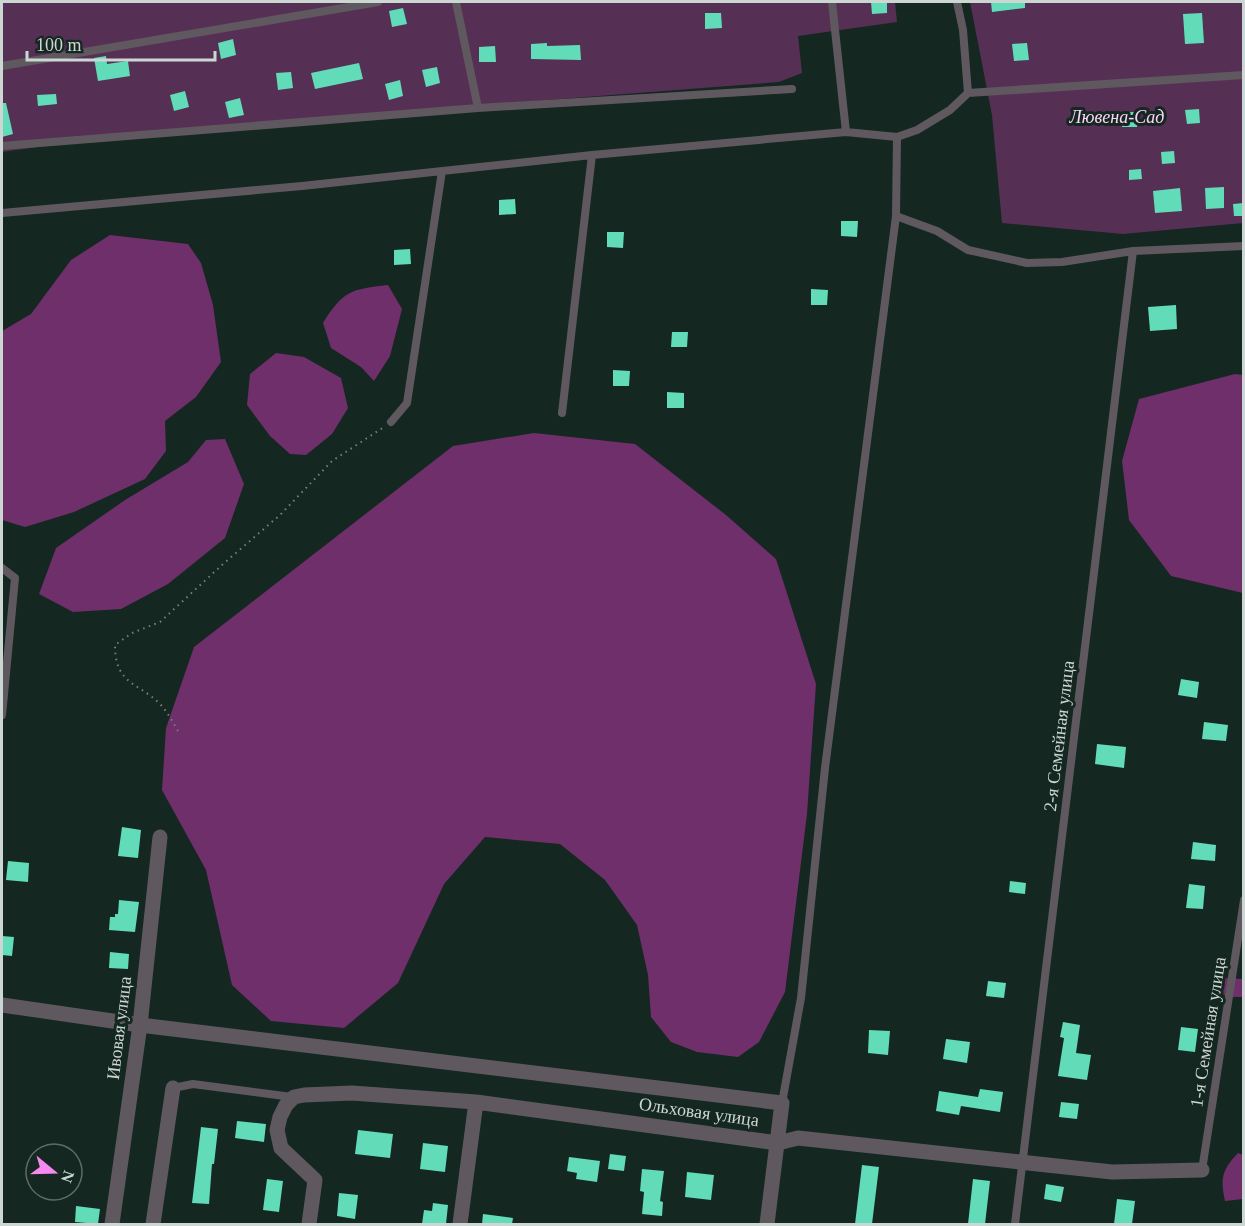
<svg xmlns="http://www.w3.org/2000/svg" width="1245" height="1226" font-family="Georgia,serif">
<style>
.green{fill:#563054}
.forest{fill:#6e2f6a}
.building{fill:#62dbb9}
.lines{fill:none;stroke-linecap:round;stroke-linejoin:round}
.path{stroke:#75837e;stroke-width:2;stroke-dasharray:1.5 4.5;stroke-linecap:butt}
.lane{stroke:#5f595f;stroke-width:8}
.street{stroke:#5f595f;stroke-width:15}
.labels{text-anchor:middle;stroke-width:6;stroke-linejoin:round;paint-order:stroke}
.park-label{font-size:18px;font-style:italic;fill:#fcd6f8;stroke:#152721}
.street-label{font-size:18px;fill:#ccd7d3;stroke:#152721}
</style>
<rect width="100%" height="100%" fill="#152721"/>
<!-- green -->
<path class="green" d="M2,2H895L897,22L798,36L802,73L779,82L150,131L2,152Z
M970,2H1243V223L1123,234L1002,223L992,115Z"/>
<!-- forest -->
<path class="forest" d="M110,235L188,244L201,263L213,305L221,362L196,397L165,421L166,451L145,479L74,512L25,527L2,520V331L31,314L71,260Z
M388,285L402,309L390,356L374,381L361,367L331,348L323,323C343,291 351,289 388,285Z
M276,353L304,357L341,378L348,408L332,434L306,455L290,454L270,436L247,405L250,374Z
M1235,374L1244,375L1243,593L1171,576L1129,520L1122,461L1139,399Z
M534,433L635,444L726,515L776,559L816,684L807,814L785,992L759,1042L738,1057L697,1052L671,1042L651,1017L648,975L637,925L605,880L560,844L485,837L444,884L398,983L344,1028L271,1021L232,985L206,870L162,790L166,728L194,647L453,446Z
M225,439L244,484L225,538L168,584L121,609L73,612L39,594L56,548L125,500L188,462L206,440Z
M1223,978L1243,979V997H1228L1219,992Z
M1238,1153L1243,1155V1199L1225,1201C1220,1178 1222,1170 1238,1153Z"/>
<!-- building -->
<path class="building" d="M871,2H887V13L872,14Z
M991,2H1025V8L992,12Z
M403,8L407,24L392,27L389,11Z
M705,13H721L722,28L705,29Z
M1202,13L1204,43L1185,44L1183,14Z
M233,39L236,55L221,59L218,43Z
M547,43V46L580,45L581,60L531,59V44Z
M1027,43L1029,60L1014,61L1012,44Z
M495,46L496,62H479V47Z
M106,56L107,64L128,61L130,76L98,81L94,58Z
M359,63L363,79L315,89L311,73Z
M437,67L440,83L426,87L422,70Z
M291,72L293,88L278,90L276,73Z
M400,80L403,96L389,100L385,84Z
M185,91L189,107L174,111L170,95Z
M56,94L57,104L38,106L37,95Z
M240,98L244,115L229,118L225,102Z
M2,103H6L13,134L2,137Z
M1199,109L1200,123L1187,124L1185,110Z
M1122,112H1137V127H1122Z
M1174,151L1175,163L1162,164L1161,152Z
M1141,169L1142,179L1129,180V170Z
M1224,187V208L1206,209L1205,188Z
M1180,188L1182,211L1155,213L1153,191Z
M515,199L516,214L499,215V200Z
M1244,203V216H1234L1233,204Z
M841,221H858L857,237L841,236Z
M607,232H624L623,248L607,247Z
M410,249L411,264L394,265V250Z
M811,289L828,290L827,305H811Z
M1176,305L1177,329L1150,331L1148,307Z
M672,332H688L687,347H671Z
M613,370L630,371L629,386H613Z
M667,392L684,393V408H667Z
M1181,679L1199,682L1197,698L1178,695Z
M1204,722L1228,725L1226,741L1202,739Z
M1097,744L1126,747L1124,768L1095,764Z
M122,827L141,830L138,858L118,856Z
M1193,842L1216,845L1215,861L1191,859Z
M8,861L29,863L28,882L6,880Z
M1010,881L1026,883L1025,894L1009,892Z
M1189,884L1205,886L1203,909L1186,908Z
M119,900L139,902L135,932L109,930L110,917H115V914H118Z
M2,936L14,937L12,956L2,955Z
M110,952L129,954L128,969L109,968Z
M988,981L1006,983L1004,998L986,996Z
M1063,1022L1080,1025L1076,1053L1091,1055L1087,1080L1058,1076L1064,1038L1060,1037Z
M1181,1027L1198,1029L1195,1052L1178,1050Z
M869,1030L890,1031L888,1055L868,1053Z
M946,1039L970,1042L967,1063L943,1059Z
M980,1089L1003,1092L1000,1112L961,1106L959,1115L936,1111L939,1091L978,1097Z
M1061,1102L1079,1104L1077,1119L1059,1117Z
M237,1121L266,1124L264,1142L235,1138Z
M201,1127L218,1129L214,1164H212L209,1204L192,1203Z
M358,1130L393,1134L390,1158L355,1154Z
M423,1143L448,1146L445,1172L420,1169Z
M610,1154L626,1156L624,1171L608,1169Z
M569,1157L600,1161L597,1182L576,1179L577,1173L567,1171Z
M862,1165L879,1167L872,1224H855Z
M642,1169L664,1171L660,1201L663,1202L662,1216L642,1214L644,1192L640,1191Z
M687,1172L714,1175L711,1200L685,1197Z
M267,1179L283,1181L279,1212L263,1210Z
M973,1179L990,1181L985,1224H968Z
M1046,1184L1064,1187L1061,1202L1044,1199Z
M339,1193L358,1195L355,1219L337,1216Z
M1117,1199L1135,1201L1132,1224H1114Z
M433,1203L448,1205L446,1224H422L424,1210L432,1211Z
M76,1206L100,1209L98,1224L75,1222Z
M483,1214L513,1218L512,1224H482Z"/>
<g class="lines">
<!-- path -->
<path class="path" d="M178,731C172,721 167,711 159,703C137,682 115,684 115,645L132,633L160,622L222,565L280,515L332,461L384,427"/>
<!-- lane -->
<path class="lane" d="M456,2L478,108L792,89
M832,2L846,132
M957,2L963,30L968,93
M2,66L378,2
M2,146L478,108
M2,213L302,186L592,155L846,132L897,137L917,130L950,110L968,93L1244,75
M896,216L937,231L968,250L1027,263L1062,262L1133,251L1244,246
M562,413L592,155
M391,422L407,403L442,171
M2,568L15,578L2,715
M173,1088L193,1084L292,1097
M782,1103L801,998L825,768L896,216L897,137
M1202,1170L1244,900
M1015,1224L1133,251"/>
<!-- street -->
<path class="street" d="M2,1005L140,1025L782,1103L767,1224
M112,1224L140,1025L160,837
M153,1224L173,1088
M309,1224L315,1180L281,1148L277,1130L280,1117L286,1105L294,1097L304,1095L352,1093L476,1102L778,1143L798,1138L1112,1172L1202,1170
M460,1224L476,1102"/>
</g>
<g class="labels">
<!-- park labels -->
<g class="park-label">
<text x="1117" y="123">Лювена-Сад</text>
</g>
<!-- street labels -->
<g class="street-label">
<text transform="translate(1059 736) rotate(-83)" y="6">2-я Семейная улица</text>
<text transform="translate(119 1028) rotate(-83)" y="6">Ивовая улица</text>
<text transform="translate(1208 1032) rotate(-81)" y="6">1-я Семейная улица</text>
<text transform="translate(699 1112) rotate(8)" y="6">Ольховая улица</text>
</g>
</g>
<!-- border -->
<rect width="1245" height="1226" fill="none" stroke="#ccd7d3" stroke-width="6"/>
<!-- north arrow -->
<g transform="translate(54 1172) rotate(109)"><circle r="28" fill="#152721" stroke="#5e6d68" stroke-width="1.5"/>
<path d="M0-4.5L10 22L0 15L-10 22Z" fill="#f589ee"/>
<text y="-9" font-size="16" font-weight="bold" text-anchor="middle" fill="#ccd7d3">N</text>
</g>
<!-- scale -->
<path d="M27 51v9h188v-9" fill="none" stroke="#ccd7d3" stroke-width="3"/>
<text x="36" y="51" font-size="18" fill="#ccd7d3" stroke="#152721" stroke-width="4.5" paint-order="stroke">100 m</text>
</svg>
